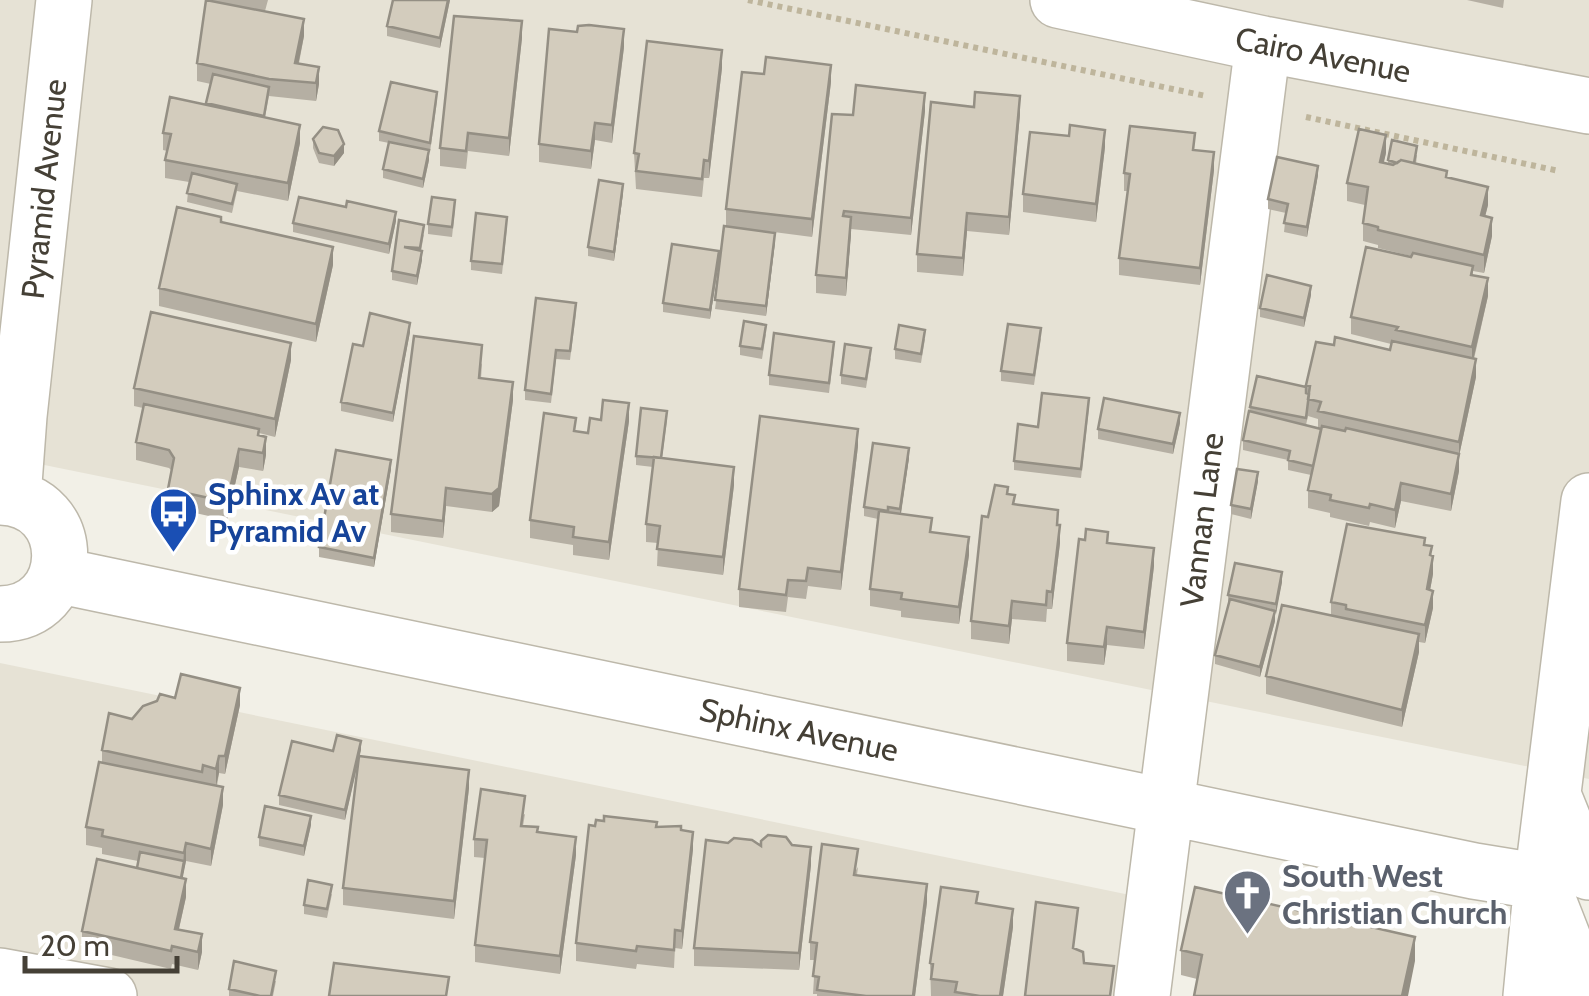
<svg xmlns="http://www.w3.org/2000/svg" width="1589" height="996" font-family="Cabin,sans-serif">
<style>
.residential{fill:#e6e2d5}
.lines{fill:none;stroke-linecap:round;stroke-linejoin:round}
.minor-casing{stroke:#bdb8aa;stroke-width:58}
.path{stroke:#beb59c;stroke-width:6;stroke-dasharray:5 5;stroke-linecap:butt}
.minor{stroke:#fff;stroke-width:55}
.wall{fill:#b5afa3;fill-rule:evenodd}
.shaded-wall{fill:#948f84}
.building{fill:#d3ccbd;stroke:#948f84;stroke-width:2.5}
.labels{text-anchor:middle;stroke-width:9;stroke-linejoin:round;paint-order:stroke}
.street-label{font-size:32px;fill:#454036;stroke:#fff}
.transit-label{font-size:32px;font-weight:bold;fill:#164399;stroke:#fff;text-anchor:start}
.worship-label{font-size:32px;font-weight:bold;fill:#5b616d;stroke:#fff;text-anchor:start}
</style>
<rect width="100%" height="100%" fill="#f2f0e7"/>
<!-- residential -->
<path class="residential" d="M0,0H1589V779L0,456Z
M0,663L1130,895L1152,996H0Z"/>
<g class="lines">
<defs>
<path id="minor" d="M1058,0L1263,44L1589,106
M0,497C81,499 78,614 0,614
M13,497L19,416L64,0
M57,575L1474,871L1542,882
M1553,795L1572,842L1589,872
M1544,890L1578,977L1589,992
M0,976L109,996
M1142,996L1263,44
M1531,996L1542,882L1589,501"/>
</defs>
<!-- minor casing -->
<use href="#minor" class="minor-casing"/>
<!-- path -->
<path class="path" d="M748,0L1206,96
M1306,117L1559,171"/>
<!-- minor -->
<use href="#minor" class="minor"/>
</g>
<!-- wall -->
<path class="wall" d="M206,0H268L265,11L304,36L299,63L319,84L316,101L269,96L265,117L300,143L288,201L237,191L232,213L187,202L189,182L165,178V160L167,151L163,150V133L206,105L211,84L197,81V63Z
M450,0L440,48L387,36V26Z
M1467,0H1504L1503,8Z
M522,38L509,156L468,151L466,169L440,166V148Z
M624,47L612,143L595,140L591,169L539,162V144Z
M722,68L709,178H704L702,197L636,189L634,153Z
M831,82L812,237L766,231L775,242L766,316L715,309L726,226V209Z
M437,101L430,152H429V160L423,188L383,178V169L389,143L379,141V131Z
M925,111L911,235L851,229L846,296L816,293V275L853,115Z
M1020,114L1009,235L967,231L963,276L917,272V254Z
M313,139L344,153L334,166L319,163L313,148Z
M1105,147L1096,222L1023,212V194Z
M1195,150L1214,170L1200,285L1119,275V258L1128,191H1124V173Z
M1386,153L1383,163L1388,164V160L1417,155L1416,164L1447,178L1488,205L1485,216L1492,236L1484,273L1473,271V276L1488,296L1474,359L1476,377L1459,456V471L1451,511L1401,501L1395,528L1370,522L1369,526L1330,517V513L1308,508V490L1311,475L1288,470V460L1243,450V440L1250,407L1306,387L1316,342L1334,345L1390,350L1391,344L1351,334V317L1411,256L1378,248V245L1363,241V223L1365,205L1347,201V183ZM1308,416L1318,419V428L1306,425Z
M1318,175L1307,237L1284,232L1286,213L1268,209V199Z
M623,193L614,261L588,256V247Z
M455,209L452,237L428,234V224Z
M396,221L389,254L293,232V223Z
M507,227L502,274L471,270V261Z
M424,234L421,251L422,260L417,285L392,280V271Z
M719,260L710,319L663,312V303Z
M333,265L316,342L159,306V288Z
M1311,295L1304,327L1260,317V308Z
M576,313L570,360L556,359L551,403L525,400V390Z
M410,332L393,422L341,411V402L363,346Z
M766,334L762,359L740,355V346Z
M1041,338L1034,385L1001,381V371Z
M925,339L921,363L895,359V349Z
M834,351L829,393L769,385V375Z
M871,358L866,388L841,384V375Z
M291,360L275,437L259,433L266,455L263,471L239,467L227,520L168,507V489L172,471L169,468L136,460V442L143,408L134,406V388Z
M482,363L481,379L513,400L499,506L492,512L446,506L443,538L391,532V514Z
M1089,408L1081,478L1014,470V461L1038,427Z
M667,420L662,458L734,485L723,575L657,566L658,543L646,542V524L653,467L636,465V456Z
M629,421L609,560L573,555V545L530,538V520L576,431L588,433Z
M1180,423L1173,454L1098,439V429Z
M858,446L841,590L808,586L806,599L788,597L786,612L739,607V589Z
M909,458L901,514L969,555L959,624L901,617V611L870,606V589L878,519L864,516V507Z
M391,469L374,567L319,557V547Z
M1258,481L1251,519L1231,514V505Z
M1008,494L1015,504L1058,525L1060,543L1052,609H1047L1046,622L1012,619L1009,644L971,639V621L988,517Z
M1108,543L1154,566L1144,649L1107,645L1104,665L1067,661V643Z
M1425,545L1432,555L1433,574L1430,590L1433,608L1425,643L1419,642V652L1402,727L1266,694V676L1331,615V602Z
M1282,582L1275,614V621L1260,677L1215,664V655L1228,604V595Z
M175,698L240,705L225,774L219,773L217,786L223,805L211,866L186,861L182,878L186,897L179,929L202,952L198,970L172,964L171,969L82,948V931L137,868L138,861L102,854V848L86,845V827L102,763V750L132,719Z
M361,750L359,756L469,788L454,919L343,905V888L358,761L345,820L279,805V795Z
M525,814L523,826L538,832L576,855L560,974L475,962V945L485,858L474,857V839Z
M311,825L304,856L259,846V837Z
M657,827L681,830L693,849L682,949L675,948L674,968L637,964L636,969L576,961V943Z
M761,846L811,865L799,970L694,966V948Z
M858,867L857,875L927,902L915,996H817V994H813L815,960H810V942Z
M332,894L327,918L304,914V905Z
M978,904L1013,927L1003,996H931L930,963Z
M1181,950L1415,961L1197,979L1181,975Z
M276,981L273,996H229V989Z"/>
<!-- shaded-wall -->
<path class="shaded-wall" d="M448,0H450L440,48V38Z
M304,19V36L295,80V63Z
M522,21V38L509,156V138Z
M624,29V47L612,143V125Z
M722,50V68L709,178V161Z
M831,65V82L812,237V219Z
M319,67V84L316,101V83Z
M925,93V111L911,235V218Z
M1020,96V114L1009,235V217Z
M595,123V140L591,169V151Z
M300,125V143L288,201V183Z
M1105,130V147L1096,222V204Z
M1386,135V153L1380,180V162Z
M344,144V153L334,166V156Z
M429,150V160L423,188V179Z
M1214,152V170L1200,285V268Z
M1318,166V175L1307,237V227Z
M623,184V193L614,261V252Z
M1488,187V205L1481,233V215Z
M396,212V221L389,254V244Z
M967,213V231L963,276V258Z
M851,217V235L846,296V278Z
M1492,218V236L1484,273V255Z
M775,233V242L766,316V306Z
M333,247V265L316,342V324Z
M422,251V260L417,285V276Z
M719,251V260L710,319V310Z
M1488,278V296L1472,365V347Z
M1311,286V295L1304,327V318Z
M410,323V332L393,422V413Z
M291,343V360L275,437V419Z
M1476,359V377L1459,456V471L1451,511V494L1459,457V442Z
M513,382V400L499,506L492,512V494Z
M629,403V421L609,560V542Z
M1180,413V423L1173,454V444Z
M858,429V446L841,590V572Z
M266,437V455L263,471V453Z
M909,448V458L900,519V509Z
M239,449V467L227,520V502Z
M391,460V469L374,567V558Z
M734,467V485L723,575V557Z
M1258,472V481L1251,519V509Z
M1401,483V501L1395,528V510Z
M446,488V506L443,538V521Z
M1060,525V543L1052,609V592Z
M969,537V555L959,624V607Z
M1154,548V566L1144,649V632Z
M1433,556V574L1427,607V589Z
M1282,572V582L1276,614V604Z
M1433,591V608L1425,643V625Z
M1012,601V619L1009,644V626Z
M1275,611V621L1260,677V667Z
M1107,627V645L1104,665V647Z
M1419,634V652L1402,727V710Z
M240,688V705L225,774V756Z
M361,741V750L345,820V810Z
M219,756V773L216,786V769Z
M469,770V788L454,919V901Z
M223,787V805L211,866V849Z
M311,816V825L304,856V846Z
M693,832V849L682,949V931Z
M576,837V855L560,974V956Z
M186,843V861L181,887L184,853Z
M811,847V865L799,970V953Z
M186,879V897L175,946V929Z
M927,884V902L915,996H913Z
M1013,909V927L1003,996H1000Z
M202,934V952L198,970V952Z
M1415,937V961L1408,996H1402Z"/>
<!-- building -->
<path class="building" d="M206,0L304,19L295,63L319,67L316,83L269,79L197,63Z
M393,0H448L440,38L387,26Z
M454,16L522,21L509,138L468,133L466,151L440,148Z
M589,25L624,29L612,125L595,123L591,151L539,144L549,29L577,32L578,26Z
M647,41L722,50L709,161L704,160L702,179L636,171L639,154L634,153Z
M766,57L831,65L812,219L726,209L742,72L764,74Z
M213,74L269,87L264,116L206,103Z
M391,82L437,92L430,143L379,131Z
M856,85L925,93L911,218L844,211L843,216L851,217L846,278L816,275L832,114L853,115Z
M975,92L1020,96L1009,217L967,213L963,258L917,254L931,102L974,107Z
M170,97L300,125L288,183L165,160L171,134L163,133Z
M1070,125L1105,130L1096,204L1023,194L1030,132L1069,136Z
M1130,126L1195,133L1193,150L1214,152L1200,268L1119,258L1130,174L1124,173Z
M323,127L338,130L344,144L334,156L319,153L313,139Z
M1359,129L1386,135L1380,162L1393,165L1401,160L1447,171L1446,177L1488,187L1481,215L1492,218L1484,255L1378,230V227L1363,223L1368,187L1347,183Z
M1392,140L1417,146L1414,163L1401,160L1397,163L1388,160Z
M389,142L429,150L423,179L383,169Z
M1277,157L1318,166L1307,227L1284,223L1288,204L1268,199Z
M192,173L237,184L232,204L187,193Z
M599,180L623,184L614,252L588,247Z
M299,197L346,207L347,201L396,212L389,244L293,223Z
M432,197L455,200L452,227L428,224Z
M177,207L221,217V222L333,247L316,324L159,288Z
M476,213L507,217L502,264L471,261Z
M399,220L424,225L420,248L404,247L422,251L417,276L392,271Z
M724,226L775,233L766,306L715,300Z
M672,244L719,251L710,310L663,303Z
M1366,247L1411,257L1413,253L1473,266L1471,275L1488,278L1472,347L1396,330L1398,327L1351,317Z
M1267,275L1311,286L1304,318L1260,308Z
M536,298L576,303L570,351L556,350L551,394L525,390Z
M151,312L291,343L275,419L134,388Z
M370,313L410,323L393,413L341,402L353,344L363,346Z
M744,321L766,325L762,349L740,346Z
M1008,324L1041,328L1034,375L1001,371Z
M899,325L925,330L921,354L895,349Z
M774,333L834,342L829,383L769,375Z
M414,336L482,345L479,378L513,382L499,488L492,494L446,488L443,521L391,514Z
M1335,337L1390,350L1392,341L1476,359L1459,442L1318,411L1321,402L1308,399L1310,386L1306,385L1316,342L1334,345Z
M845,344L871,348L866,379L841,375Z
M1257,376L1306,387V393L1309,394L1306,418L1250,407Z
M1042,393L1089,398L1081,469L1014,461L1018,424L1038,427Z
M1104,398L1180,413L1173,444L1098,429Z
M603,400L629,403L609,542L573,537L574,527L530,520L544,413L576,418L574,431L588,433L590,418L601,420Z
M144,404L259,429L258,435L266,437L263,453L239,449L227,502L168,489L174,458L169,450L136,442Z
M641,408L667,411L661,458L636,456Z
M1249,411L1321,429L1313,466L1288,460L1290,451L1243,440Z
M760,416L858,429L841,572L808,568L806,581L788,580L786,595L739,589Z
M1322,426L1345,431L1346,428L1459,454L1451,494L1401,483L1395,510L1370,504L1369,508L1330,500L1331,495L1308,490Z
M873,443L909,448L900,509L888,507V511L864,507Z
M336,450L391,460L374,558L319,547Z
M654,457L734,467L723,557L657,549L660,526L646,524Z
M1237,469L1258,472L1251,509L1231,505Z
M995,485L1008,487L1007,494L1015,495L1013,504L1058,510L1057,525H1060L1052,592L1047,591L1046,605L1012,601L1009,626L971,621L982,516L988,517Z
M879,511L932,518L930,532L969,537L959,607L901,599L902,593L870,589Z
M1347,524L1425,538L1424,545L1432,546L1430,555L1433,556L1427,589L1433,591L1425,625L1346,609V605L1331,602Z
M1086,529L1108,532L1107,543L1154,548L1144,632L1107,627L1104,647L1067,643L1079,539L1085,540Z
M1235,563L1282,572L1276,604L1228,595Z
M1230,599L1275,611L1260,667L1215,655Z
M1282,605L1419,634L1402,710L1266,676Z
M181,674L240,688L225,756H219L216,769L203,765L202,772L102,750L109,713L132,719L143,706L157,701L160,694L175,698Z
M337,735L361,741L345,810L279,795L292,741L333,751Z
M359,756L469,770L454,901L343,888Z
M99,762L223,787L211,849L186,843L184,853L102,836L103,830L86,827Z
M481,789L525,796L521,826L538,827L537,832L576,837L560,956L475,945L487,840L474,839Z
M265,806L311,816L304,846L259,837Z
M604,816L657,822L656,827L681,826V830L693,832L682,931L675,930L674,950L637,946L636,951L576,943L589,825L595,826L596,820L604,821Z
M768,835L786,837L792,845L811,847L799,953L694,948L706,840L728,843L734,838L752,840L761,846V841Z
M822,844L858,849L854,875L927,884L913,996H866L817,990L819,977L813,976L817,943L810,942Z
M140,852L184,861L181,878L137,868Z
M97,859L186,879L175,929L202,934L198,952L172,946L171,951L82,931Z
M308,880L332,885L327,909L304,905Z
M941,887L978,892L976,903L1013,909L1000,996H980L955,992L957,982L931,979L933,964L930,963Z
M1195,887L1415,937L1402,996H1194L1202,955L1181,950Z
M1036,902L1078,908L1073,948L1083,952L1084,963L1114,966L1110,996H1025Z
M234,961L276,971L271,996H260L229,989Z
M334,963L449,977L446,996H329Z"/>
<!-- icons -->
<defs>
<symbol id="bus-pin" viewBox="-11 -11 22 30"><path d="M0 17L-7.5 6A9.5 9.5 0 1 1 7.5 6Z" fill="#1a4fb4" stroke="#fff"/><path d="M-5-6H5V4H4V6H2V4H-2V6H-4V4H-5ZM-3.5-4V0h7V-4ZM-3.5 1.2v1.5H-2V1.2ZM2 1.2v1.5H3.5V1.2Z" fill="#fff"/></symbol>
<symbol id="church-pin" viewBox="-11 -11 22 30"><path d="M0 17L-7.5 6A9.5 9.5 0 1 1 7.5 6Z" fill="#6b7280" stroke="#fff"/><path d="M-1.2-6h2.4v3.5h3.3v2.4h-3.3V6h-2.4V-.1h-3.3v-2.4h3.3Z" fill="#fff"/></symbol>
</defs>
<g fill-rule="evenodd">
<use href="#bus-pin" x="146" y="484" width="55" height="75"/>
<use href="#church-pin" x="1220" y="866" width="55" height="75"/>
</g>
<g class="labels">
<!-- street labels -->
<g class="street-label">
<text transform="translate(1323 55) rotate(11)" y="11">Cairo Avenue</text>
<text transform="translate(44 189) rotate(-84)" y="11">Pyramid Avenue</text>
<text transform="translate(1202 520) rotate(-83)" y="11">Vannan Lane</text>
<text transform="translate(799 730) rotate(12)" y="11">Sphinx Avenue</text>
</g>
<!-- transit labels -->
<g class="transit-label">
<text x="208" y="505">Sphinx Av at<tspan x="208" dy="37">Pyramid Av</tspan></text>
</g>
<!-- worship labels -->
<g class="worship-label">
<text x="1282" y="887">South West<tspan x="1282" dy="37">Christian Church</tspan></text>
</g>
</g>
<!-- scale -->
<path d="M25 956v15h152v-15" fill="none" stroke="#454036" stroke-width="5"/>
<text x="40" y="956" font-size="30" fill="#454036" stroke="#ffffff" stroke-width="8" paint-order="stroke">20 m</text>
</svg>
